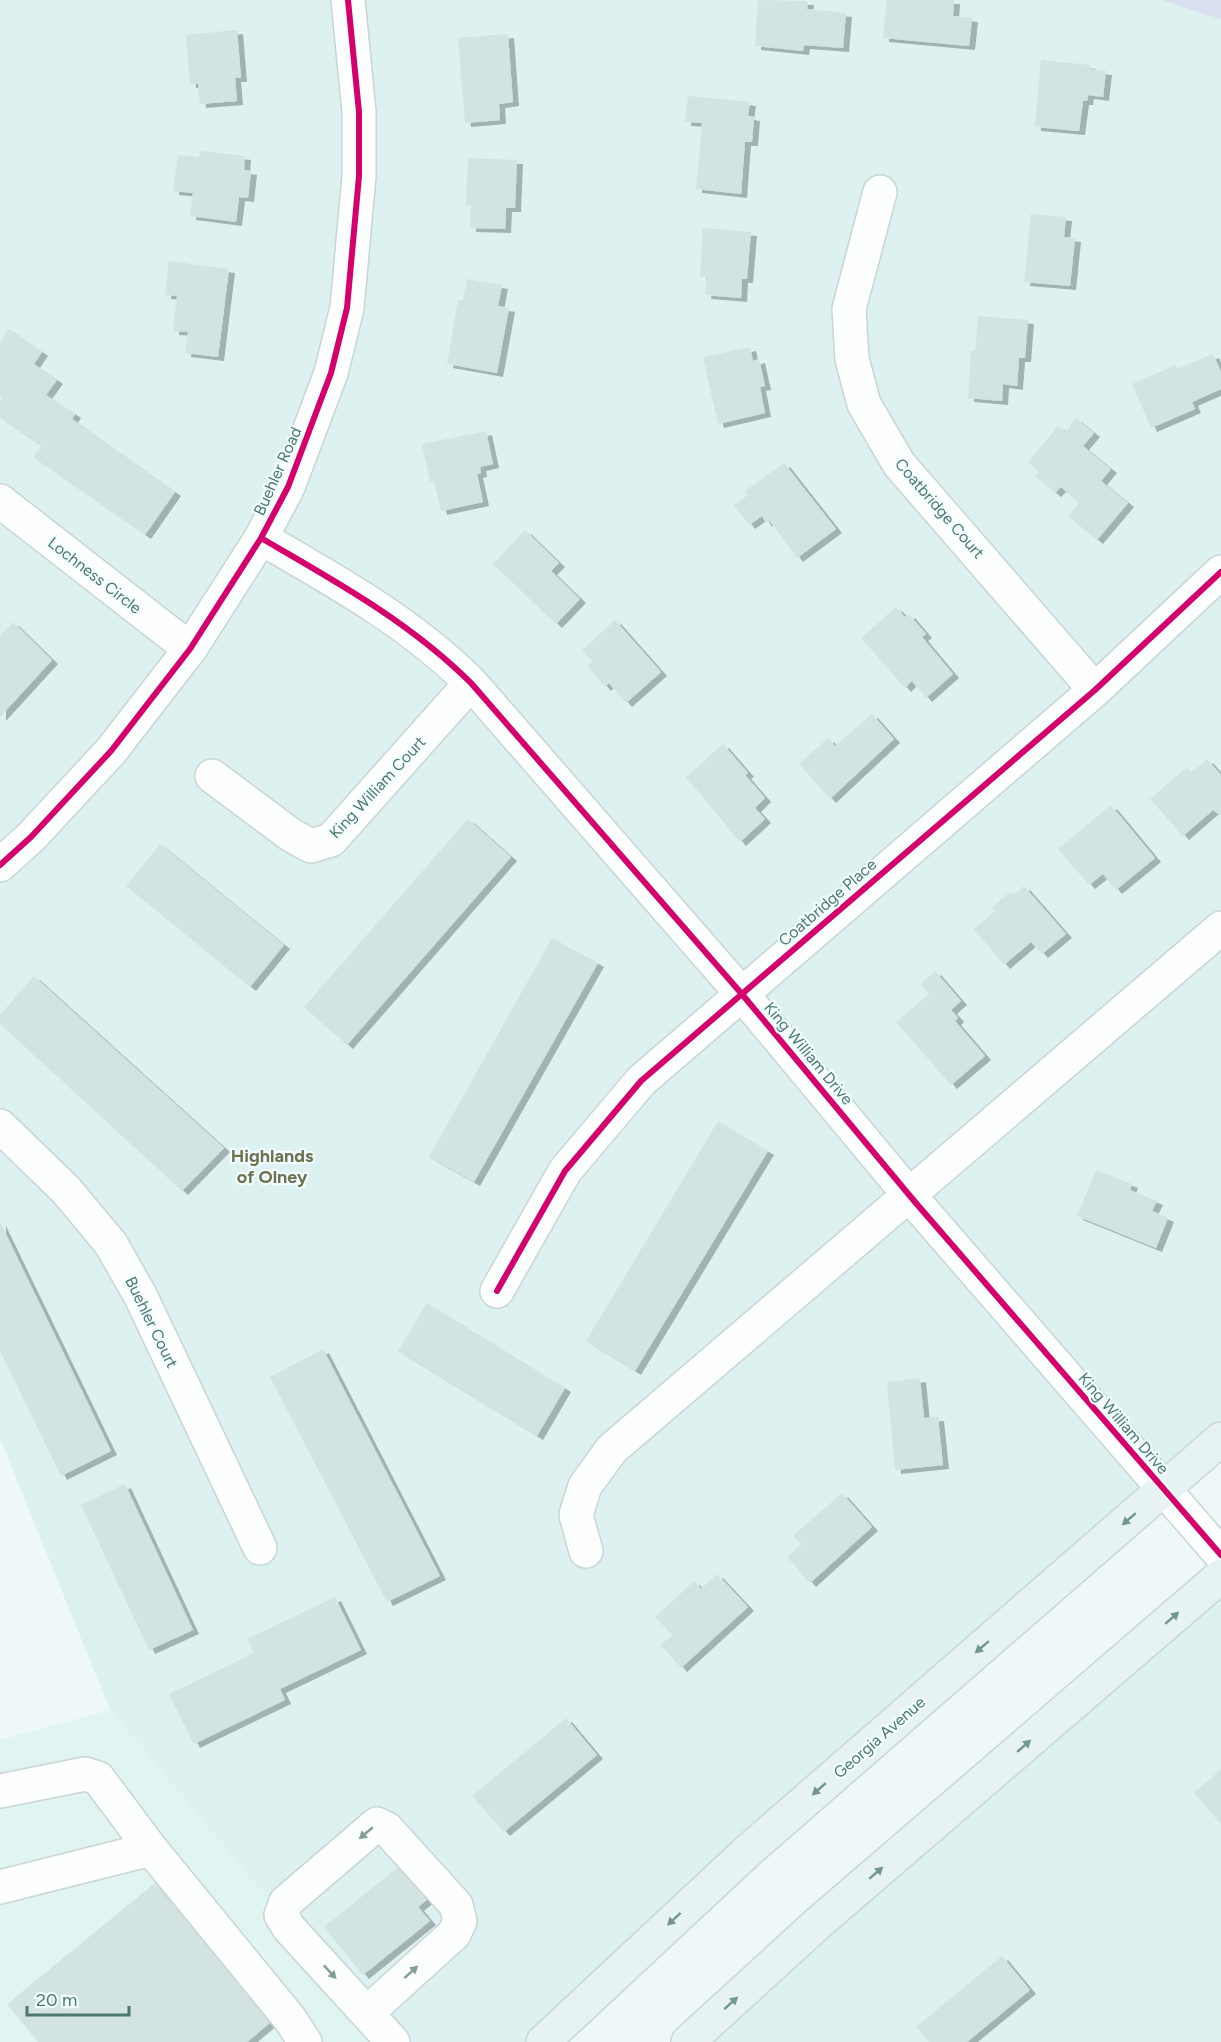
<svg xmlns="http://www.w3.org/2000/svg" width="1221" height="2042" font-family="Figtree,sans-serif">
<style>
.residential{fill:#ddf1f1}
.commercial{fill:#e0f5f1}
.green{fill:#dadef1}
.building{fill:#d3e3e1;filter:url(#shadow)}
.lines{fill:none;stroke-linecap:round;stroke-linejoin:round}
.minor-casing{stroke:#c8d5d4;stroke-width:36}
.major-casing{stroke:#c8d7d5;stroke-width:36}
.minor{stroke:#fdfefe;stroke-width:33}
.major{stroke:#e7f2f3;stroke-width:33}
.cycleway-casing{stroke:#f2feff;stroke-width:10}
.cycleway{stroke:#d6006c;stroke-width:6}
.oneway{fill:#749690}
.oneway2{fill:#82a09a}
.labels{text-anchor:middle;stroke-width:4.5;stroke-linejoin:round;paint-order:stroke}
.street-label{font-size:16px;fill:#4d786f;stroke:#f2feff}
.neighbourhood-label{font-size:18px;font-weight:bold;fill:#6f724f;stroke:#f2feff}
</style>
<defs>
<filter id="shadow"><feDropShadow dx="6" dy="4" stdDeviation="0" flood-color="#0004"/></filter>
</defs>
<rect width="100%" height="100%" fill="#eff8f9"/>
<!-- residential -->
<path class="residential" d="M0,0H1221V1439L543,2042H387L110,1710L0,1438Z
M1221,1576V2042H688Z"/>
<!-- commercial -->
<path class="commercial" d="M110,1710L387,2042H0V1740Z"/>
<!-- green -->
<path class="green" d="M1162,0H1221V19L1214,17Z"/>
<!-- building -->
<path class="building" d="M758,0L808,1L807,9L846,13L843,48L804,45L803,51L755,46Z
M887,0H954L953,16L972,18L969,46L883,38Z
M237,30L241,78H235L237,101L200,104L198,84H190L186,35Z
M508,34L513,102L499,104L500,120L465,123L458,38Z
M1041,60L1090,65L1089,69L1106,71L1103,97L1088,95L1087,101H1083L1079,131L1035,127Z
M688,96L750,102L748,116L754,117L752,142H745L741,194L696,189L702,123L685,122Z
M200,151L245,156L244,170L251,171L248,198L239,197L236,222L190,216L193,193L173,191L178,155L199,157Z
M468,158L517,160L515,208H506L505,229L470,228L471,205H466Z
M1031,214L1066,217L1064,237L1075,238L1070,286L1024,282Z
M703,228L751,232L747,279H742L741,298L705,295L707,277H700Z
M169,261L229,269L218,357L185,353L188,332L173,331L177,296L165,295Z
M467,279L502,285L498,306L509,308L497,373L447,364L458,300H463Z
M978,316L1028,320L1025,358H1019L1017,386L1003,384L1002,401L968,398L971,351H975Z
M9,329L42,352L34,364L57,380L46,395L75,414L72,419L175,492L145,535L33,457L41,446L0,418V401L3,397L0,395V342Z
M750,347L753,361L759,359L765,386L760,387L765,413L718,424L703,357Z
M1213,354L1221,372V389L1192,402L1195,409L1151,428L1132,384L1176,365L1177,369Z
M1076,418L1094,433L1083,446L1111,469L1101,481L1128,503L1097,540L1068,516L1079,503L1061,487L1055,493L1035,476L1039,472L1028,462L1058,426L1065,432Z
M486,431L493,464L480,467L481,473L477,474L483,502L441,511L434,481L430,482L422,444Z
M784,463L836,529L797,558L769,520L766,523L762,516L749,525L734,505L748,495L745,491Z
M525,530L559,563L551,571L580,599L556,624L493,564Z
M896,607L905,617L909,614L926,634L922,637L953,674L926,698L912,681L905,688L861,638Z
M615,620L661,672L626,703L609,683L605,687L587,666L592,661L582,650Z
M13,622L52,660L0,717V636Z
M872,714L894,739L830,799L799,764L828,738L835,746Z
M723,744L748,773L745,775L765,798L755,808L765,819L740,842L686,777Z
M1207,759L1221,775V816L1213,810L1183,836L1150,799L1187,767L1191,773Z
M1111,805L1155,858L1116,890L1103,874L1089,885L1058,849Z
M468,819L511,857L347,1045L304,1007Z
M160,844L284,945L250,987L126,886Z
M1024,886L1066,934L1042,954L1031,942L1004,965L974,929L995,911L992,907L1011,891L1014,894Z
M552,938L598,963L474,1182L429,1157Z
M935,971L961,1001L951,1010L958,1018L955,1021L985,1056L951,1085L896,1022L929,994L920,984Z
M34,976L224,1148L182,1191L0,1024V1015Z
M718,1121L768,1151L635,1371L586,1341Z
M1096,1170L1132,1184L1130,1190L1157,1201L1152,1211L1168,1218L1156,1248L1077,1216Z
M0,1222L111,1451L61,1476L0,1351Z
M427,1303L565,1388L537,1436L398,1351Z
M323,1349L440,1576L387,1602L270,1377Z
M920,1378L924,1418L938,1417L943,1465L895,1470L887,1382Z
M125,1484L193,1630L149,1650L81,1505Z
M842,1493L872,1527L810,1583L787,1557L801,1544L793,1536Z
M717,1574L748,1607L681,1668L661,1645L672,1635L655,1617L694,1581L701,1589Z
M335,1597L361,1650L280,1689L285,1700L194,1744L169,1694L254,1653L247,1639Z
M566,1718L597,1755L504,1832L472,1796Z
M1221,1769V1824L1194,1793Z
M403,1863L430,1897L418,1907L430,1921L363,1975L324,1927Z
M155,1883L272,2021L247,2042H38L7,2004Z
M1002,1956L1030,1990L967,2042H929L916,2027Z"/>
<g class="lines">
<defs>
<path id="minor" d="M880,192L849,309L852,359L864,404L899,464L1095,690
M0,501L190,649
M261,538C335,581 410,622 471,683L741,993L915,1202L1221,1555
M212,776L291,835L311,846L331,840L471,683
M0,865L31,837L111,751L190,649L261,538L288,487L331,373L347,308L359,176V112L348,0
M0,1126L66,1190L111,1244L141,1297L260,1548
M497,1291L565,1171L641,1081L1095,690L1221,572
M586,1551L576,1515L585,1486L612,1449L1221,928
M0,1791L85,1774L98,1778L151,1849L290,2019L305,2042
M0,1887L151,1849
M368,2012L454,1934L460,1921L456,1905L387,1829L377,1824L286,1902L281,1915L289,1928L393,2042"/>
<path id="major" d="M543,2042L750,1849L1221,1439
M688,2042L816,1925L1221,1576"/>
</defs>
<!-- minor casing -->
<use href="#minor" class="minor-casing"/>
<!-- major casing -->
<use href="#major" class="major-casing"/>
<!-- minor -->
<use href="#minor" class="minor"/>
<!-- major -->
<use href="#major" class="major"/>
<defs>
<path id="cycleway" d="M261,538C335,581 410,622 471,683L741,993L915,1202L1221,1555
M0,865L31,837L111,751L190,649L261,538L288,487L331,373L347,308L359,176V112L348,0
M497,1291L565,1171L641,1081L1095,690L1221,572"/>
</defs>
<!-- cycleway casing -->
<use href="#cycleway" class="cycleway-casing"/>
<!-- cycleway -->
<use href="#cycleway" class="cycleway"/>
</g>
<!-- one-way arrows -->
<defs><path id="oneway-solid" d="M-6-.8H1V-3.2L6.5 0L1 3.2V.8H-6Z" transform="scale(1.5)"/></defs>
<g class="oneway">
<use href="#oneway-solid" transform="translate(1129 1519) rotate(139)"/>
<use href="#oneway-solid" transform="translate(1172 1618) rotate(-41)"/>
<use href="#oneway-solid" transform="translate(982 1647) rotate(139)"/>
<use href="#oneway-solid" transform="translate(1024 1746) rotate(-41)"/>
<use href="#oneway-solid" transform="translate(819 1789) rotate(139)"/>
<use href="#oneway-solid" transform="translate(876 1873) rotate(-41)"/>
<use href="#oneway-solid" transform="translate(674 1919) rotate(137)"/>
<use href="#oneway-solid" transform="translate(731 2003) rotate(-42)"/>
</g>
<g class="oneway2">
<use href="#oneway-solid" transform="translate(366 1833) rotate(140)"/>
<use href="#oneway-solid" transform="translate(330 1972) rotate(47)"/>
<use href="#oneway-solid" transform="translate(411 1972) rotate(-42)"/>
</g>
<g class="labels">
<!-- street labels -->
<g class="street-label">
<text transform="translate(277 471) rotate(-66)" y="6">Buehler Road</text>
<text transform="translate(940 508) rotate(49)" y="6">Coatbridge Court</text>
<text transform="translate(95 575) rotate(38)" y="6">Lochness Circle</text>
<text transform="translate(377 787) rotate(-47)" y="6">King William Court</text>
<text transform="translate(827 902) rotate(-41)" y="6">Coatbridge Place</text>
<text transform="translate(809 1053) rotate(50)" y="6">King William Drive</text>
<text transform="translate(152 1322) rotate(64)" y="6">Buehler Court</text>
<text transform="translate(1124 1423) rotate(49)" y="6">King William Drive</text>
<text transform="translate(879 1737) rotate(-41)" y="6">Georgia Avenue</text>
</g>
<!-- neighbourhood labels -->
<g class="neighbourhood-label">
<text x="272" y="1162">Highlands<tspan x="272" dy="21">of Olney</tspan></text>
</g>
</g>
<!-- scale -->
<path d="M27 2006v9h102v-9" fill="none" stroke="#4d786f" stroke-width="3"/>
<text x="36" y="2006" font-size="18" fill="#4d786f" stroke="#f2feff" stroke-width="4.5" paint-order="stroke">20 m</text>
</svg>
